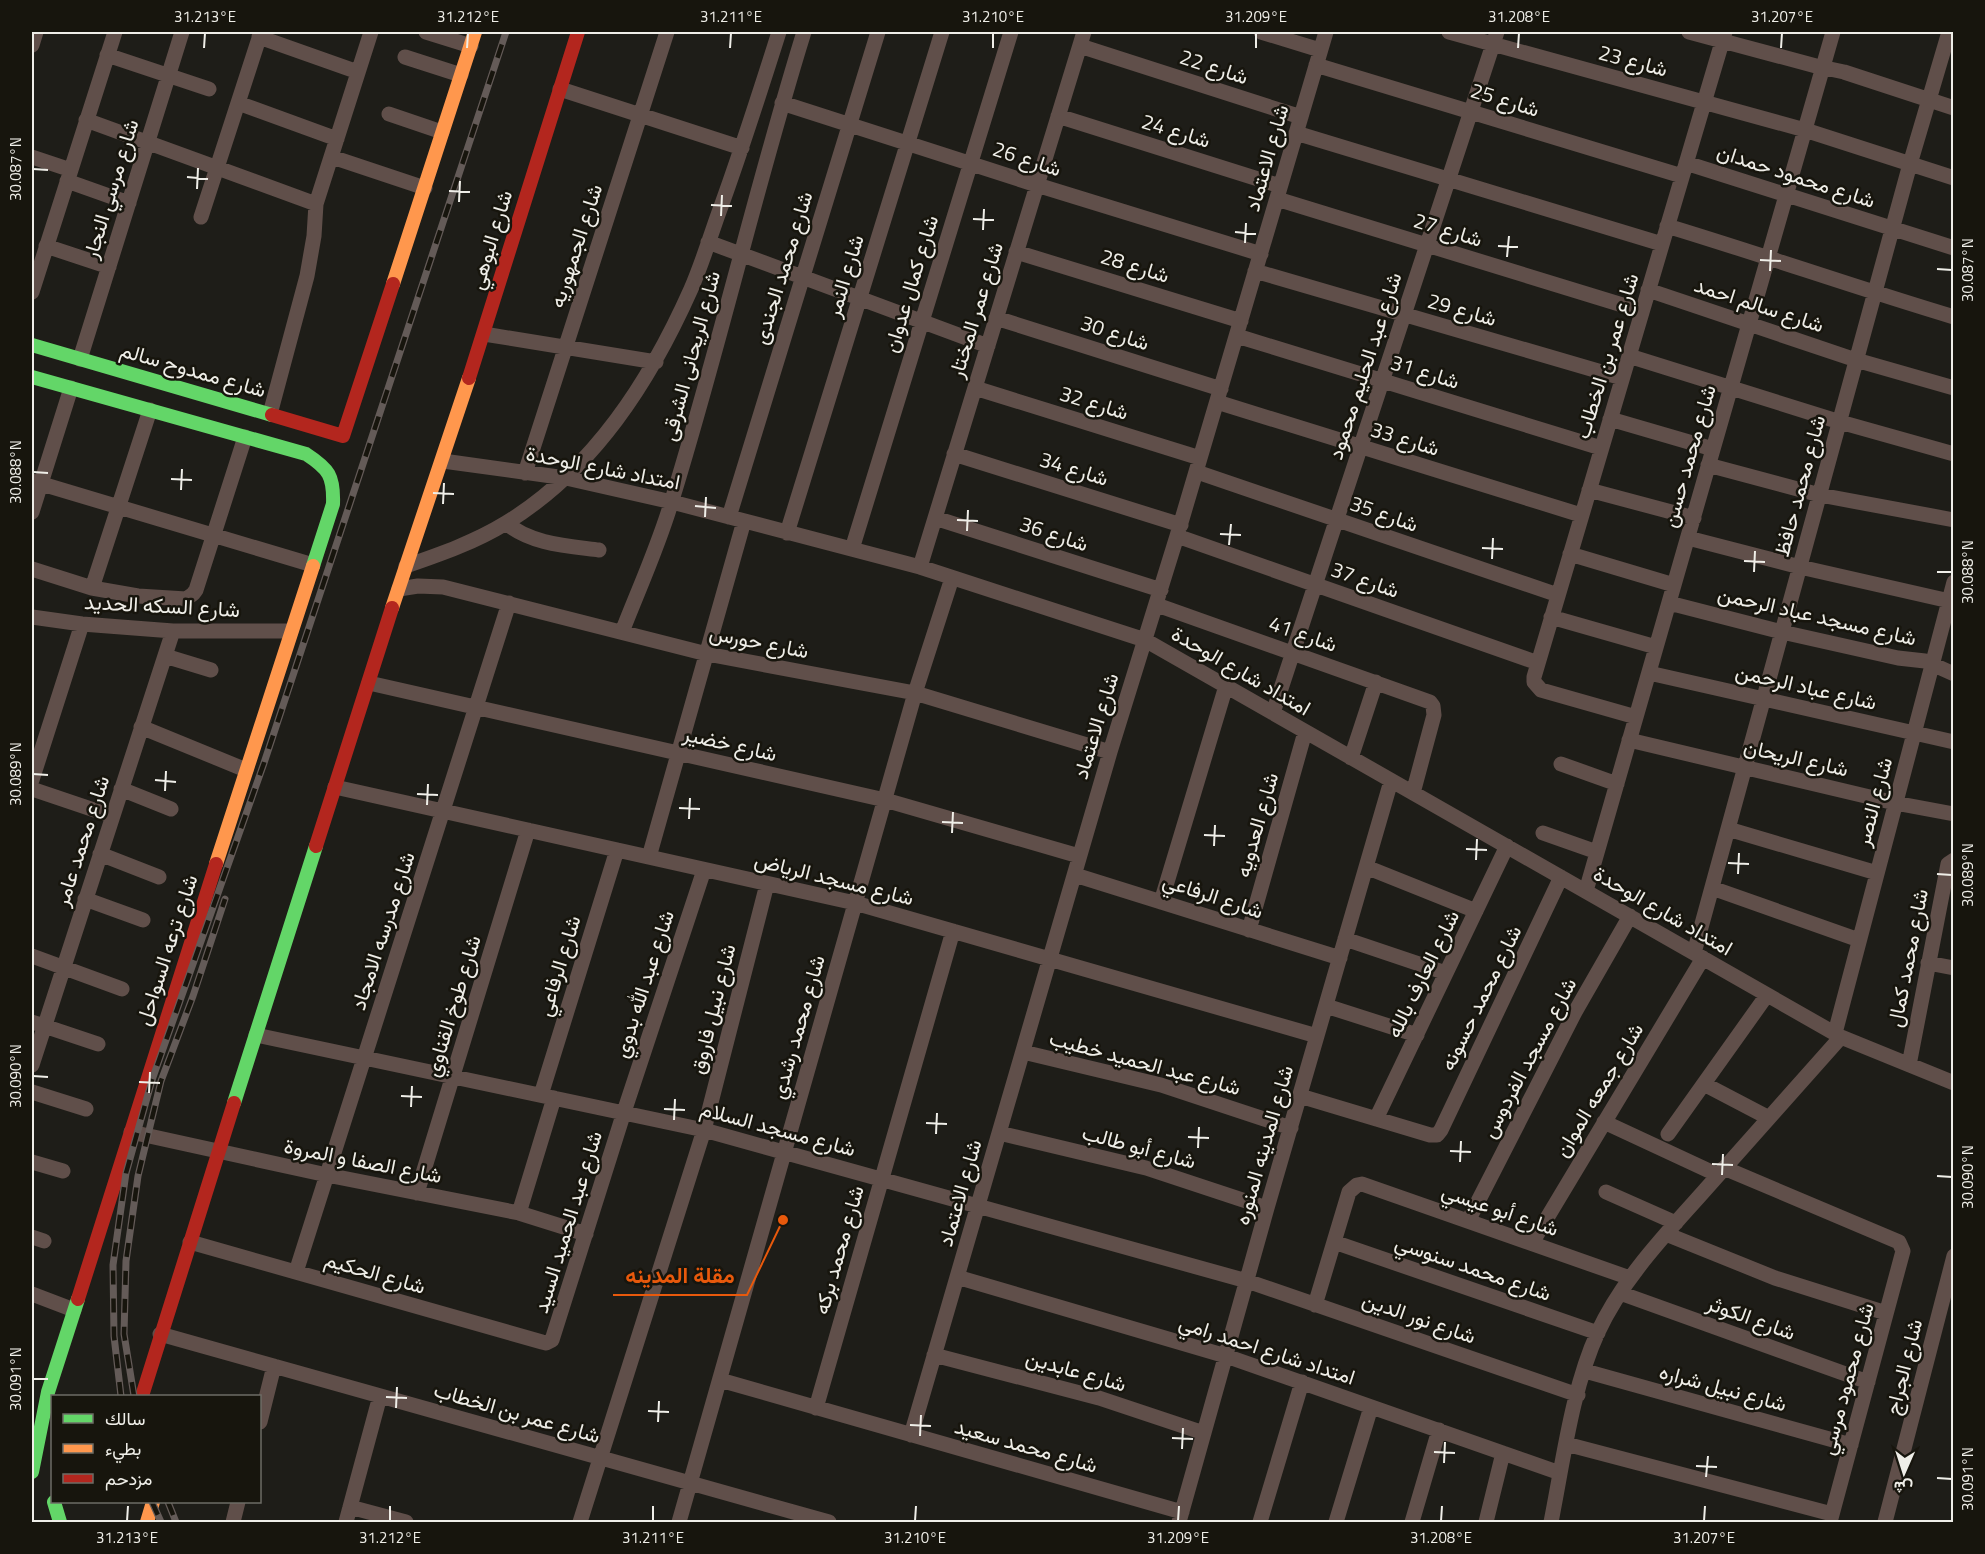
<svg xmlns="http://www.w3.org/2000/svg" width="1985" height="1554" font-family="'Titillium Web',Vazirmatn,sans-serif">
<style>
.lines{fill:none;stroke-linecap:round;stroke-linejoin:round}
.street{stroke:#604f4a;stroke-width:15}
.fast{stroke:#63d668;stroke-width:14}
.slow{stroke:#ff974d;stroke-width:14}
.jam{stroke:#b3261e;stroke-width:14}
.rail-casing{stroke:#645b58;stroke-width:7}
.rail{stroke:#17150d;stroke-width:4.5;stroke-dasharray:14;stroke-linecap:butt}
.ticks{fill:none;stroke:#efeee8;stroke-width:2}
.labels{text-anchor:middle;stroke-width:5;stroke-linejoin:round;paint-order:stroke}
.street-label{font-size:21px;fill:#efeee8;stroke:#17150d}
.leader{fill:none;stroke:#e8590c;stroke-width:2}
.callout-dot{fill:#e8590c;stroke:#17150d;stroke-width:2}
.callout-label{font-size:22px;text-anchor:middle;font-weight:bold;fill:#e8590c;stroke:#17150d;stroke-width:5;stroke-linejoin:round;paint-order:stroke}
.neatline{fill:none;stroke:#efeee8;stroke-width:2}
.ticks-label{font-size:15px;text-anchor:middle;fill:#efeee8}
</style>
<rect width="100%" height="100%" fill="#1e1d18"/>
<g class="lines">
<!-- street -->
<path class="street" d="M426,32L471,46
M1261,32L1320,50
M1449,32L1805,130L1954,178
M1689,32L1816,66L1844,72L1954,108
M259,37L358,72
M32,45L36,32
M1080,46L1301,117
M107,55L209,89
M405,57L461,75
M1316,65L1682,176
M560,89L742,148
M238,103L337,139
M782,103L1037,185L1261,254
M389,114L442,132
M1058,116L1280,186
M86,120L316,204
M1296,133L1662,244
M32,157L71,170
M332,157L425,188
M1686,163L1954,248
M67,181L129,203
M1277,199L1642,311
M201,217L261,32
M1667,226C1763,255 1857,288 1954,317
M708,242L988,346
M46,246L109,267
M1016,252L1241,321
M1255,271L1622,378
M1648,290L1856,360L1954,388
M32,292L115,32
M996,318L1221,389
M484,334L656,362
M1237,336L1601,448
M1629,356L1840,422L1954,454
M80,359L182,32
M975,388L1200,458
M1217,402L1581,515
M270,414L307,276L314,236L316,204L371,32
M1610,419L1713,449
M954,454L1181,525
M443,461L566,478L672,502L920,567L1145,640L1841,1037L1954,1083
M1708,465L1820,495L1954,520
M1197,472L1558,595
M525,473L667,32
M32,481L313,565
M1589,490L1694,518
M32,512L71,388
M729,517L878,32
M935,518L1161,590
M506,523C530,544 568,546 599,550
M787,533L942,32
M1177,536L1538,663
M1688,538L1800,567L1954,602
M852,549L1011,32
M1570,554L1674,585
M406,566C441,554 475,542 506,523C594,469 650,381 691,289C702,264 710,237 719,212C741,152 760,92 779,32
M920,567L1084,32
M32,569L92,588L138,596L186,599L193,594L196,590L245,437
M92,588L150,410
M399,589L418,586L443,587L707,654L915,693L1110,752
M1669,603L1782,632L1898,658L1925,661L1954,674
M1157,605L1430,702L1433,706L1434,715L1413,793
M32,617L82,624L173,631H291
M1551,617L1656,647
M622,632C639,588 659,545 672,500C720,345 756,186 804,32
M165,656L211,670
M1649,673L1954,742
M369,683L885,800L1079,856
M1273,713L1497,32
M1636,717L1541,690L1534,682V677L1725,32
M141,727L246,770
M1629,740L1895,803L1954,814
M1351,758L1376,682
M1561,764L1617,784
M32,780L82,624
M335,787L855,903L1317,1036
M32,789L112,816
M121,789L171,809
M1728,829L1877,873
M1543,833L1597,852
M100,854L159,877
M649,857L744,521
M1366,867L1476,911
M1075,875L1340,958
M1712,888L1859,940
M1586,891L1833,32
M85,899L143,920
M1161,902L1226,686
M1249,930L1305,732
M1345,939L1446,973
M1694,953L1910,164L1949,32
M32,956L122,989
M1928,963L1954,968
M1326,1006L1417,1035
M32,1022L98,1044
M1835,1033L1954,582
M256,1035L704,1130L1247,1281L1578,1395
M1023,1052L1161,1085L1291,1128
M32,1065L173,631
M1909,1065L1948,864L1954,860
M1704,1084L1769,1118
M32,1092L86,1109
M541,1095L617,850
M1300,1096L1430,1135H1437L1441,1130L1561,877
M1376,1119L1507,846
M1604,1122L1718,1175
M131,1132L327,1175L519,1213L586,1234
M999,1133L1146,1168L1267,1208
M1668,1134L1767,995
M32,1162L63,1171
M1724,1168L1899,1242L1903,1251L1830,1522
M1606,1192L1676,1223
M417,1193L528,830
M519,1213L554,1098
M1468,1221L1575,1012L1630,916
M1666,1234L1775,1278L1886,1313
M32,1237L44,1241
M190,1242L542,1342L546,1343L552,1340L624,1112L704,870
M1334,1242L1598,1333
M1532,1243L1703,958
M296,1272L509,603
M957,1277L1226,1356L1560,1473
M1620,1293L1868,1382
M32,1294L74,1310
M1315,1305L1349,1192L1357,1185L1362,1184L1630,1278
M160,1334L829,1522
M934,1355L1099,1398L1204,1433
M1585,1371L1851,1445
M720,1380L1182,1512
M816,1408L953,931
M260,1422L274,1366
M911,1435L1110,752L1177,536L1326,32
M1566,1444L1832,1514
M350,1507L406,1522
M233,1522L238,1502
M346,1522L380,1396
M580,1522L704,1130L767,884
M679,1522L915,693L952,578
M1179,1522L1267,1208L1391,781
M1260,1522L1302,1382
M1336,1522L1371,1407
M1412,1522L1439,1430
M1486,1522L1503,1453
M1551,1522C1563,1462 1572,1388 1598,1332C1623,1278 1666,1234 1705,1190C1750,1139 1796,1088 1841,1037
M1885,1522L1954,1256"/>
<!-- fast -->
<path class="fast" d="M32,345L272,415
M32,377L306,454C329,469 334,476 333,504L313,566
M234,1103L316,846
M32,1472L48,1392L78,1299
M54,1502L60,1522"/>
<!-- slow -->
<path class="slow" d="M393,284L475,32
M392,608L469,378
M216,864L313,566
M147,1522L153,1502"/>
<!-- jam -->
<path class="jam" d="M469,378L578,32
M272,415L343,436L393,284
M316,846L392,608
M78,1299L216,864
M142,1396L234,1103"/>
<defs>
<path id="rail" d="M121,1396L114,1336L113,1265L126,1173L152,1080L264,763L506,32
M134,1396L124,1334L126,1261L138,1176L161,1081L193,996L225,899
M152,1502L161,1522
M168,1502L176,1522"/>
</defs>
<!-- rail casing -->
<use href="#rail" class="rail-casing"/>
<!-- rail -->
<use href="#rail" class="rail"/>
</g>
<!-- ticks -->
<path class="ticks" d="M204,48L205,33M467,48L468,33M730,48L731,33M993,48V33M1256,48V33M1518,48L1519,33M1781,48L1782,33M33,169L48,170M187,177L208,179M197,189L198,168M449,191L470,192M459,202L460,181M711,205L732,206M721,216L722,195M973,219L994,220M983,230L984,209M1235,232L1256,234M1245,243L1246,223M1498,246L1518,247M1507,257L1509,236M1760,260L1781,261M1937,269L1952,270M1770,271L1771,250M33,472L48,473M171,479L192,480M181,490L182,469M433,493L454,494M443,504L444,483M695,506L716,508M705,517L706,497M957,520L978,521M967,531L968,510M1220,534L1241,535M1229,545L1231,524M1482,548L1503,549M1492,559L1493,538M1744,561L1765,562M1754,572L1755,551M1937,572H1952M33,774L48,775M155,780L176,782M165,791L166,771M417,794L438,795M427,805L428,784M679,808L700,809M689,819L690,798M942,822L963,823M952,833L953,812M1204,835L1225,836M1214,846L1215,825M1466,849L1487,850M1476,860L1477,839M1728,863L1749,864M1738,874L1739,853M1937,874L1952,875M33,1076L48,1077M139,1082L160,1083M149,1093L150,1072M401,1096L422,1097M411,1107L412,1086M664,1109L685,1110M674,1120L675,1099M926,1123L947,1124M936,1134L937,1113M1188,1137L1209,1138M1198,1148L1199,1127M1450,1151L1471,1152M1460,1162L1461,1141M1712,1164L1733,1165M1722,1175L1723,1154M1937,1176L1952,1177M33,1379H48M386,1397L407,1398M396,1408L397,1387M648,1411L669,1412M658,1422L659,1401M910,1425L931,1426M920,1436L921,1415M1172,1438L1193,1439M1182,1449L1183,1428M1434,1452L1455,1453M1444,1463L1445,1442M1696,1466L1717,1467M1706,1477L1708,1456M1937,1478L1952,1479M127,1521L128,1506M390,1521V1506M653,1521V1506M915,1521L916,1506M1178,1521L1179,1506M1441,1521L1442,1506M1704,1521L1705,1506"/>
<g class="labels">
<!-- street labels -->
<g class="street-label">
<text transform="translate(1633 61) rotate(15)" y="7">شارع 23</text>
<text transform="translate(1214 67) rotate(18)" y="7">شارع 22</text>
<text transform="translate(1505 100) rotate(17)" y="7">شارع 25</text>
<text transform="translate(1176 131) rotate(17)" y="7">شارع 24</text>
<text transform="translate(1267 158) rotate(-74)" y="7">شارع الاعتماد</text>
<text transform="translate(1027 159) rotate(18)" y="7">شارع 26</text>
<text transform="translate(1796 176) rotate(18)" y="7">شارع محمود حمدان</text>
<text transform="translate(111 189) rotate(-73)" y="7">شارع مرسي النجار</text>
<text transform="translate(1448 230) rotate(17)" y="7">شارع 27</text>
<text transform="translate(491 240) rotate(-73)" y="7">شارع البوهي</text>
<text transform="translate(576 246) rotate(-72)" y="7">شارع الجمهوريه</text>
<text transform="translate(1135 266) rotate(17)" y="7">شارع 28</text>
<text transform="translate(783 268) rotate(-73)" y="7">شارع محمد الجندى</text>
<text transform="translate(845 276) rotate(-73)" y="7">شارع النمر</text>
<text transform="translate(911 284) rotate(-73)" y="7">شارع كمال عدوان</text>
<text transform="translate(1759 305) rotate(18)" y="7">شارع سالم احمد</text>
<text transform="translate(976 310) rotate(-73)" y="7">شارع عمر المختار</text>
<text transform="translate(1462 310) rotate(16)" y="7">شارع 29</text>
<text transform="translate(1115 333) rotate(18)" y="7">شارع 30</text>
<text transform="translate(691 356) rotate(-75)" y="7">شارع الريحانى الشرقى</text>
<text transform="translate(1607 356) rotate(-73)" y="7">شارع عمر بن الخطاب</text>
<text transform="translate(1365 366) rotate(-72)" y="7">شارع عبد الحليم محمود</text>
<text transform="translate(193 370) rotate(16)" y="7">شارع ممدوح سالم</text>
<text transform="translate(1425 372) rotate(17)" y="7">شارع 31</text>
<text transform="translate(1094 403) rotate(17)" y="7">شارع 32</text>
<text transform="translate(1405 439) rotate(17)" y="7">شارع 33</text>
<text transform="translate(1689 456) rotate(-74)" y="7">شارع محمد حسن</text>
<text transform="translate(603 468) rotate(11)" y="7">امتداد شارع الوحدة</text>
<text transform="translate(1074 469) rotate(17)" y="7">شارع 34</text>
<text transform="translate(1800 486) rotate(-75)" y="7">شارع محمد حافظ</text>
<text transform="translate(1384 514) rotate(19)" y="7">شارع 35</text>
<text transform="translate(1054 534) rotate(18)" y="7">شارع 36</text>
<text transform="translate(1365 580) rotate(19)" y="7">شارع 37</text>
<text transform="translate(162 606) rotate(3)" y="7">شارع السكه الحديد</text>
<text transform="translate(1817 616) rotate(13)" y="7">شارع مسجد عباد الرحمن</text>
<text transform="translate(1303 634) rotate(19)" y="7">شارع 41</text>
<text transform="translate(759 642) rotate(11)" y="7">شارع حورس</text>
<text transform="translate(1241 671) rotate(30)" y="7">امتداد شارع الوحدة</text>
<text transform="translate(1806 687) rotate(13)" y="7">شارع عباد الرحمن</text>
<text transform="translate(1096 726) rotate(-73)" y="7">شارع الاعتماد</text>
<text transform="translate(730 744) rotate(13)" y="7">شارع خضير</text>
<text transform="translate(1796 758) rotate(13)" y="7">شارع الريحان</text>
<text transform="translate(1874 802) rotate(-75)" y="7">شارع النصر</text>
<text transform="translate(1257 825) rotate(-74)" y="7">شارع العدويه</text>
<text transform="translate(82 841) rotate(-72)" y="7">شارع محمد عامر</text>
<text transform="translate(834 879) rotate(14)" y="7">شارع مسجد الرياض</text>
<text transform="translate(1213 896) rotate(18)" y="7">شارع الرفاعي</text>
<text transform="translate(1663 911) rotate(30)" y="7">امتداد شارع الوحدة</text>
<text transform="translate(383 931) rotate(-72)" y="7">شارع مدرسه الامجاد</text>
<text transform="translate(167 950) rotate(-72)" y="7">شارع ترعه السواحل</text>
<text transform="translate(1908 958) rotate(-79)" y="7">شارع محمد كمال</text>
<text transform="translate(559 966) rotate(-73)" y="7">شارع الرفاعي</text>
<text transform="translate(1423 974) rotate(-64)" y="7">شارع العارف بالله</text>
<text transform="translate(644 984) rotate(-72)" y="7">شارع عبد الله بدوي</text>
<text transform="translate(1481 998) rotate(-64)" y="7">شارع محمد حسونه</text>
<text transform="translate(453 1006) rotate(-73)" y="7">شارع طوخ القناوي</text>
<text transform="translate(713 1009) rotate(-76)" y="7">شارع نبيل فاروق</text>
<text transform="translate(798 1027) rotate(-74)" y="7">شارع محمد رشدي</text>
<text transform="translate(1529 1058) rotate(-62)" y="7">شارع مسجد الفردوس</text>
<text transform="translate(1145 1063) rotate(15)" y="7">شارع عبد الحميد خطيب</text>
<text transform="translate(1599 1090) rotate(-59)" y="7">شارع جمعه الموان</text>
<text transform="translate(778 1129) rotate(15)" y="7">شارع مسجد السلام</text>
<text transform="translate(1264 1145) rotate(-74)" y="7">شارع المدينه المنوره</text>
<text transform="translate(1139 1147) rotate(15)" y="7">شارع أبو طالب</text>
<text transform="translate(363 1161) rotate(11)" y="7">شارع الصفا و المروة</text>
<text transform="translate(960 1193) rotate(-74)" y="7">شارع الاعتماد</text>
<text transform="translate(1500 1210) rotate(19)" y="7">شارع أبو عيسي</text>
<text transform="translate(568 1222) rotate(-73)" y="7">شارع عبد الحميد السيد</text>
<text transform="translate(839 1250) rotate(-74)" y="7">شارع محمد بركه</text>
<text transform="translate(1473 1268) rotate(19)" y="7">شارع محمد سنوسي</text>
<text transform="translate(375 1273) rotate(16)" y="7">شارع الحكيم</text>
<text transform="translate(1419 1318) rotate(19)" y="7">شارع نور الدين</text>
<text transform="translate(1751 1318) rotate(20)" y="7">شارع الكوثر</text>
<text transform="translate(1267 1350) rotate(18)" y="7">امتداد شارع احمد رامي</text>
<text transform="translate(1904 1367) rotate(-76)" y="7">شارع الجراج</text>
<text transform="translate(1076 1371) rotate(16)" y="7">شارع عابدين</text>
<text transform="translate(1847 1379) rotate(-75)" y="7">شارع محمود مرسي</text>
<text transform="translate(1723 1388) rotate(15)" y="7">شارع نبيل شراره</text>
<text transform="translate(517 1413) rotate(16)" y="7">شارع عمر بن الخطاب</text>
<text transform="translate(1026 1446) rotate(16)" y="7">شارع محمد سعيد</text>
</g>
</g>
<!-- callouts -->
<path class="leader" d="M783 1220L747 1295H613"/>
<circle class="callout-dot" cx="783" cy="1220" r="6"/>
<g class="callout-label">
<text x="680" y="1283">مقلة المدينه</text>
</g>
<!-- border -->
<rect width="1985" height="1554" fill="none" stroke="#17150d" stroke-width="66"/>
<!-- legend -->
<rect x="51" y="1395" width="210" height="108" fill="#17150d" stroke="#6d6c65" stroke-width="1.5"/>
<rect x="63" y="1414" width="30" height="9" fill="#63d668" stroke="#6d6c65" stroke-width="1.5"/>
<text x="105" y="1425" font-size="18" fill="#efeee8">سالك</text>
<rect x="63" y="1444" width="30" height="9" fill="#ff974d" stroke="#6d6c65" stroke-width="1.5"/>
<text x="105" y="1455" font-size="18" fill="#efeee8">بطيء</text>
<rect x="63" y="1474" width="30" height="9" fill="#b3261e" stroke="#6d6c65" stroke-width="1.5"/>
<text x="105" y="1485" font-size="18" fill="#efeee8">مزدحم</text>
<!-- north arrow -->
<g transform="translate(1904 1473) rotate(183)" stroke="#17150d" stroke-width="4.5" paint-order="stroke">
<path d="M0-4.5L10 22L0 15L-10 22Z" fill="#efeee8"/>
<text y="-9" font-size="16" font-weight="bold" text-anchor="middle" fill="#efeee8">ش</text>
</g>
<rect x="33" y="33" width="1919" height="1488" class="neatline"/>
<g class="ticks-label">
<text x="205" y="22">31.213°E</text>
<text x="468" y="22">31.212°E</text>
<text x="731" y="22">31.211°E</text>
<text x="993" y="22">31.210°E</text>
<text x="1256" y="22">31.209°E</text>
<text x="1519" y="22">31.208°E</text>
<text x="1782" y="22">31.207°E</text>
<text transform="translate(16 169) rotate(-90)" y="5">30.087°N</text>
<text transform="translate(1968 270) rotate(-90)" y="5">30.087°N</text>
<text transform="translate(16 472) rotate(-90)" y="5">30.088°N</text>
<text transform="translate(1968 572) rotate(-90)" y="5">30.088°N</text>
<text transform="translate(16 774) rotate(-90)" y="5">30.089°N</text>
<text transform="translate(1968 875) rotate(-90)" y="5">30.089°N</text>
<text transform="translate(16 1076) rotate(-90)" y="5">30.090°N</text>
<text transform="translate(1968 1177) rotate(-90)" y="5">30.090°N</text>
<text transform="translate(16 1379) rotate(-90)" y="5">30.091°N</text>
<text transform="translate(1968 1479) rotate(-90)" y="5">30.091°N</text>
<text x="127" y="1543">31.213°E</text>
<text x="390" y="1543">31.212°E</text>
<text x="653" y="1543">31.211°E</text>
<text x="915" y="1543">31.210°E</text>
<text x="1178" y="1543">31.209°E</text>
<text x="1441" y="1543">31.208°E</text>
<text x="1704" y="1543">31.207°E</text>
</g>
</svg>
